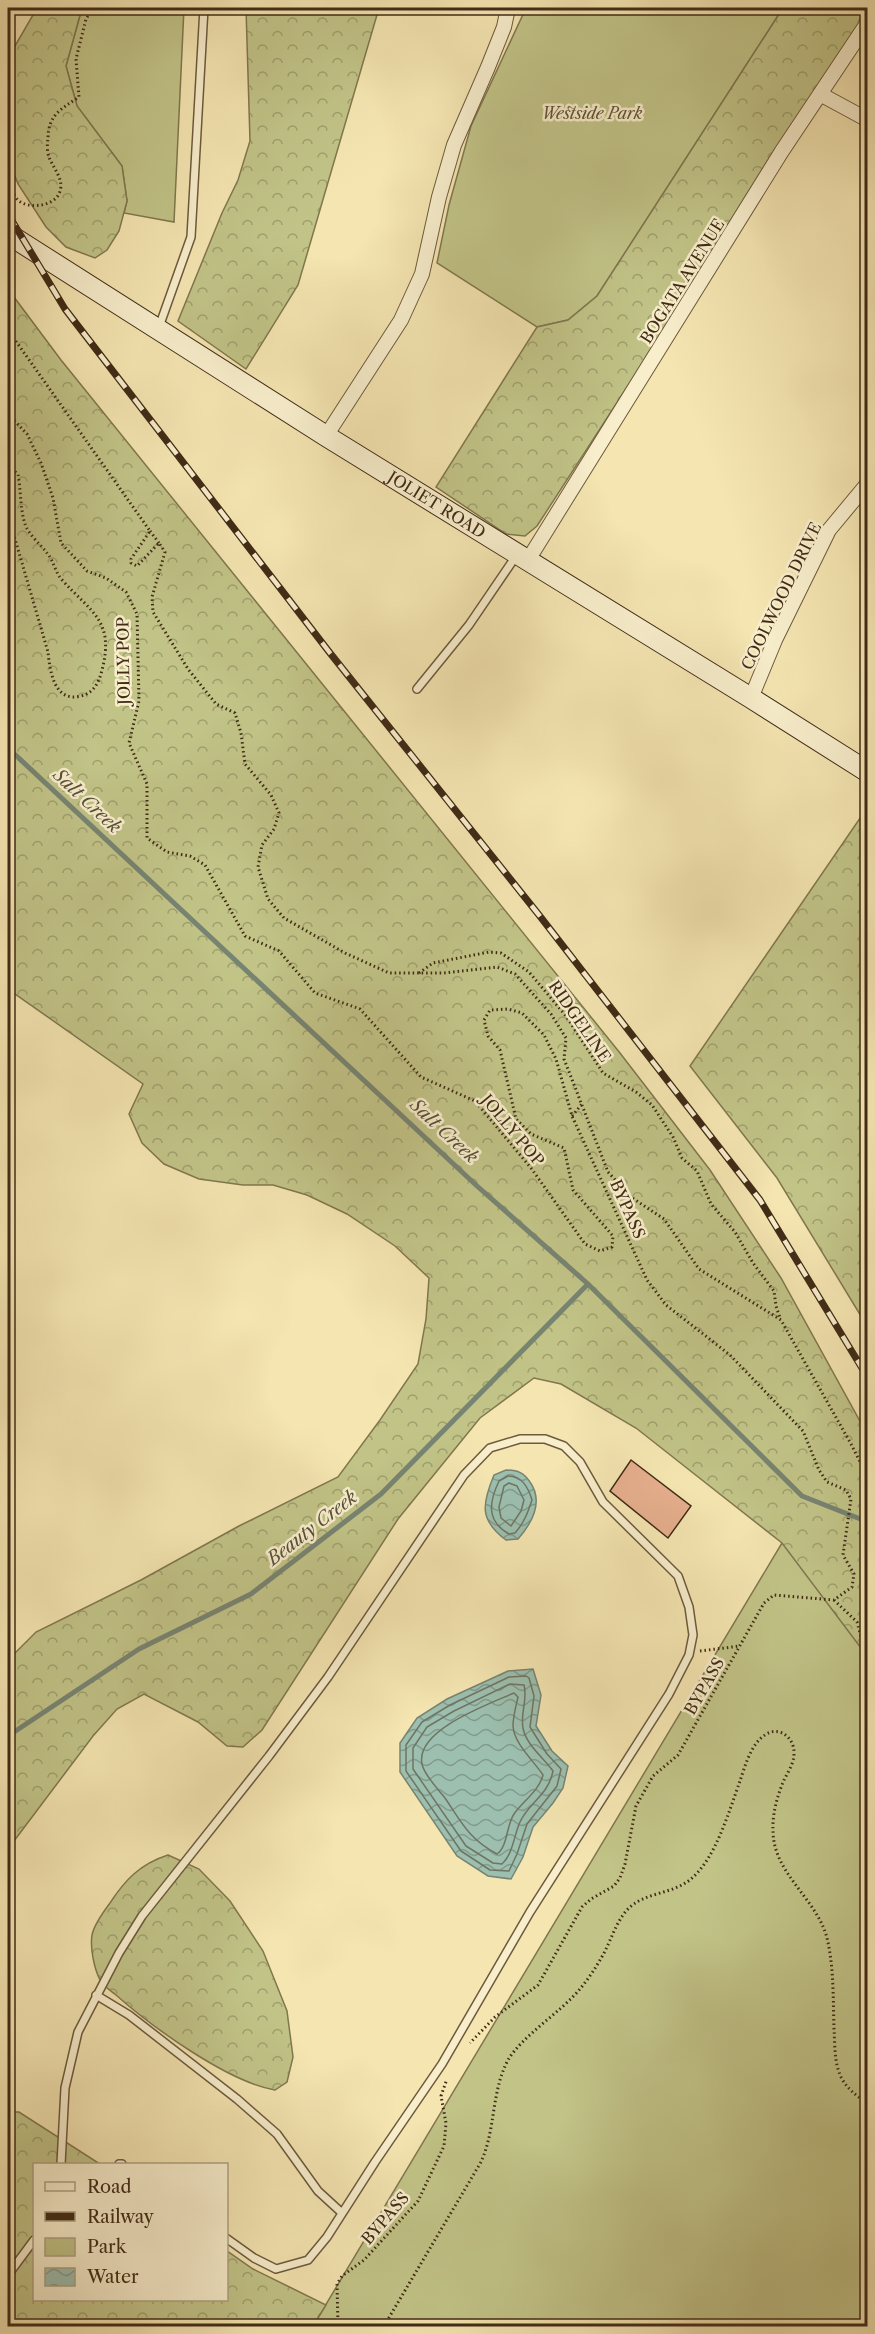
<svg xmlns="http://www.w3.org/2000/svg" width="875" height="2334" font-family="'Libre Caslon Text',serif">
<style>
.green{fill:#c1c387;stroke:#80774e;stroke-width:1.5}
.forest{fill:url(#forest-crowns);stroke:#80774e;stroke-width:1.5}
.water{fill:url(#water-waves);stroke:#778472;stroke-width:1.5}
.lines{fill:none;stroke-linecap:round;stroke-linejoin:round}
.shore{stroke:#6e7562;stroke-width:1.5}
.stream{stroke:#778472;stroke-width:5}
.building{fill:#e6af8f;stroke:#402b16;stroke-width:1.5}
.service-casing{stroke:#6d5a3d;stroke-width:10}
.minor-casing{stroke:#6d5a3d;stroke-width:16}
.secondary-casing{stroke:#402b16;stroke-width:22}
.path{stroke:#402b16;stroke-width:3;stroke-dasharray:1.5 3;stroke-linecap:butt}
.service{stroke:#f8eecc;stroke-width:7}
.minor{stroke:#f8eecc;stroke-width:14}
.secondary{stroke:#f8eecc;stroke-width:20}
.rail-casing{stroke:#402b16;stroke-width:7}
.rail{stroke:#f8eecc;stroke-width:4.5;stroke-dasharray:14;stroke-linecap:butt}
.labels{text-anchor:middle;stroke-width:5;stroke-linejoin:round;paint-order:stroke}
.park-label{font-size:16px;font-style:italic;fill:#605132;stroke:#f8eecc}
.street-label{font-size:16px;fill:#402b16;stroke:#f8eecc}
.water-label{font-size:18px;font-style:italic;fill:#57503c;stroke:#f8eecc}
</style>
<defs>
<pattern id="forest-crowns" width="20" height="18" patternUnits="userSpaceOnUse" patternTransform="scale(1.5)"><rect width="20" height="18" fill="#c1c387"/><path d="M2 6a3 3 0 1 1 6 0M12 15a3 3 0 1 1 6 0" fill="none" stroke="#9e9f6d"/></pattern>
<pattern id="water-waves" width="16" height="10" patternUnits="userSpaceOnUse" patternTransform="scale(1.5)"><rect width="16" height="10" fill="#9cbfaf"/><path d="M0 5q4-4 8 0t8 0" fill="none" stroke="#819b8d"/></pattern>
</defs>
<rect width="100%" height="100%" fill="#f4e5b1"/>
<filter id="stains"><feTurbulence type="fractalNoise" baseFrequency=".00333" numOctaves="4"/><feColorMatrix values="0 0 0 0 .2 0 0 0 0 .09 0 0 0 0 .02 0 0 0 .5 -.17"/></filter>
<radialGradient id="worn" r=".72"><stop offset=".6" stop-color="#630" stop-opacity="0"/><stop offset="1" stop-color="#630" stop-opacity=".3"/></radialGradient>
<!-- green -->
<path class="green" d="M82,8H184L174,222L124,213L127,201L122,166L77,106L66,66Z
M526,8H783L597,296L568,320L537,327L437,263L449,205L471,126Z
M860,1422L868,1434L867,2326H313L782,1543Z"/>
<!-- forest -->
<path class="forest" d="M37,8H82L66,66L77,106L122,166L127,201L119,231L107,250L95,258L66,247L46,227L18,184L8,158V58Z
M246,8H379L298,285L246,369L178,321L222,213L238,180L250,141Z
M783,8H867V17L537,526L525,536L506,534L436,487L537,327L568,320L597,296Z
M8,289L61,360L620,1053L710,1170L781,1278L867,1434V1656L782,1543L636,1428L561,1384L534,1378L480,1418L398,1519L262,1730L243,1747L227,1746L198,1722L144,1694L117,1709L93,1736L8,1849V1660L36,1632L141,1580L239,1526L338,1477L380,1420L418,1364L426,1319L429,1278L395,1246L347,1214L307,1195L273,1185H243L199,1179L164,1164L142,1143L129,1114L143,1084L8,989Z
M867,808H868L867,1326L777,1178L690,1066Z
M168,1855L199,1869L230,1901L263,1951L287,2011L293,2057L287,2082L275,2090C228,2082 152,2027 116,1995C111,1991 103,1986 100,1980C94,1968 90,1948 92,1935C94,1925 104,1911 110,1903C125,1880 140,1864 168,1855Z
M8,2112H19L100,2164H34V2300H226L227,2251L253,2269L326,2305L313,2326H8Z"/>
<!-- water -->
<path class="water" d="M506,1470C518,1470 524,1473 530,1482C544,1502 532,1523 518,1539L506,1540C479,1520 482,1504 494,1475Z
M533,1669L541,1695L536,1726L552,1751L568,1766L563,1788L553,1803L533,1827L523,1857L511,1879L488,1876L457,1856L400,1772V1743L417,1718L447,1699L508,1671Z"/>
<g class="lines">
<!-- shore -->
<path class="shore" d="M508,1476C522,1476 528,1487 532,1500C528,1512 524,1523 515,1533L509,1534C486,1521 489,1502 499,1481Z
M509,1483L517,1486L524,1500L521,1511L511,1526L501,1518L499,1507L504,1486Z
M526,1676L529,1678L534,1696L530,1727L547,1754L561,1769L557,1786L527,1824L517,1854L509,1871L490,1870L461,1851L406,1771V1745L422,1722L450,1705L509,1677Z
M510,1684L524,1685C528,1700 520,1713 523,1728C526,1745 544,1758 553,1771C548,1796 529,1802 520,1822C514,1835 513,1854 502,1864L493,1863L466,1846L413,1769V1748L427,1727L454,1711Z
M514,1693L518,1697C516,1706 513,1716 513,1726C514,1744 534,1761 543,1775C539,1791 523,1801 514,1814C506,1826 508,1846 497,1854C469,1839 462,1823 445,1798C438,1789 424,1775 422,1764C415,1730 489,1704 514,1693Z"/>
<!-- stream -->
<path class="stream" d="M8,748L477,1186L588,1284L802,1496L868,1522
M8,1736L139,1649L251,1594L381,1494L588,1284"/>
</g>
<!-- building -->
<path class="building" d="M631,1460L691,1506L668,1538L610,1491Z"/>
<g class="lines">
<defs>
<path id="service" d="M159,327L191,237L204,8
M417,689L469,625L516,556
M96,1995L129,2015L237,2099L277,2134L318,2191L342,2213
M61,2164L65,2088L78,2032L119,1953L142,1916L269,1756L328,1677L464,1475L490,1448L520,1439H545L564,1446L580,1462L603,1502L678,1576L689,1607L693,1635L689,1655L669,1694L530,1912L442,2064L375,2162L327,2237L308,2260L276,2269L254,2258L226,2238
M119,2164H122
M8,2275L34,2240"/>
<path id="minor" d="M820,94L868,120
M326,436L401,320L422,274L439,197L454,145L488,67L504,27L508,8
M528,560L782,151L868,22
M751,698L775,640L829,530L868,483"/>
<g id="secondary">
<path id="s1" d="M8,234L326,436L751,698L868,772"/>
</g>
</defs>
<!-- service casing -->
<use href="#service" class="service-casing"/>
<!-- minor casing -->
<use href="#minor" class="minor-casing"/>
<!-- secondary casing -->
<use href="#secondary" class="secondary-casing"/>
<!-- path -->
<path class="path" d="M8,173C9,181 11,191 17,199C26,210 56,207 60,191C64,179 53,168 49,157C47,152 47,144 48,139C48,115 61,109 79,97L76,59L86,19L93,8
M8,330L150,531L131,559V563L137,566L159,543L165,552L152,597L153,612L188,669L216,704L235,713L241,733L245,764L271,795L279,813L274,829L262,845L258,867L268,899L284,918L345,953L389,973H444L497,967L515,974L551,1014L566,1038L564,1059L608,1172L631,1197L664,1219L699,1269L781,1320L851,1444L868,1477
M8,414L27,434L41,463L53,498L61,543L87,571L106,578L126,592L137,614L139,701L129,743L147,784V838L167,852L190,856L205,865L245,936L279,951L315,993L360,1009L421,1077L475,1101L531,1168L585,1244L600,1251L612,1247L613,1236L573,1190L564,1148L531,1134L516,1119L500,1050L488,1036L484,1020L490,1010L508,1009L522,1013L544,1035L556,1059L572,1116L647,1280L666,1305L730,1355L803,1431L819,1470L827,1482L846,1490L851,1499L843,1555L854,1574L852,1587L834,1600L774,1595L764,1603L678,1755L653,1776L636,1806L625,1864L620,1878L614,1886L591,1899L582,1907L538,1985L495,2017L470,2043
M8,466L18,474C21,490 20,509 25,524C28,534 41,545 47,553C54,561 55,573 63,581C91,612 115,621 102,670C99,682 94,693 81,696C54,703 50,671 48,652L8,515
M150,531L159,543
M419,973L433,963L489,952L501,953L529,972L566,1016L603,1073L636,1092L652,1105L673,1137L682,1158L697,1171L711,1204L735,1232L753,1263L774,1291L776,1306L780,1318
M572,1116L582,1104
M834,1600L857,1622L868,1662
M700,1651L740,1646
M338,2326L337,2284L342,2276L364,2260L418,2201L444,2146L446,2123L441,2096L447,2079
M384,2326L481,2162C496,2129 491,2092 508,2060C523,2035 560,2013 580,1989C589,1978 597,1966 604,1953C612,1938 617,1919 630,1907C647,1892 673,1894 691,1879C716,1858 729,1811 740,1781C745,1766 751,1744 765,1735C779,1725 795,1738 794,1754C794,1763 788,1772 784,1780C777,1796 772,1815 773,1832C774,1874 817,1899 827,1938C834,1967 833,1999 834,2029C835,2045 834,2062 841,2077C847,2089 857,2096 868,2104"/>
<!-- service -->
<use href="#service" class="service"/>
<!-- minor -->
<use href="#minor" class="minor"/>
<!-- secondary -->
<use href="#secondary" class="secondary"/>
<defs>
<path id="rail" d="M8,214L65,309L330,653L539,915L760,1200L868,1378"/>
</defs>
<!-- rail casing -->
<use href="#rail" class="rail-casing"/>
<!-- rail -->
<use href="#rail" class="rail"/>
</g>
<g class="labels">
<!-- park labels -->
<g class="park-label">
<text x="592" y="119">Westside Park</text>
</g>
<!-- street labels -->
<g class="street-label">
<text transform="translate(682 281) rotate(-58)" y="6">BOGATA AVENUE</text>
<text dy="6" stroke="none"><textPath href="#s1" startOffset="507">JOLIET ROAD</textPath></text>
<text transform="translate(781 596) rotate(-64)" y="6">COOLWOOD DRIVE</text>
<text transform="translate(123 661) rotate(-91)" y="6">JOLLY POP</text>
<text transform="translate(580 1021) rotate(55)" y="6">RIDGELINE</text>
<text transform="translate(513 1130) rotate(50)" y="6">JOLLY POP</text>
<text transform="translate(628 1209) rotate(66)" y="6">BYPASS</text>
<text transform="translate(704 1686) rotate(-60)" y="6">BYPASS</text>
<text transform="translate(385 2218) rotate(-49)" y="6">BYPASS</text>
</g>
<!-- water labels -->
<g class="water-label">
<text transform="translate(87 801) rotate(43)" y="6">Salt Creek</text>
<text transform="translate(444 1131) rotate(43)" y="6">Salt Creek</text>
<text transform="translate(312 1528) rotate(-38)" y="6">Beauty Creek</text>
</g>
</g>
<!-- margin -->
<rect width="875" height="2334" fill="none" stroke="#f4e5b1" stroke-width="30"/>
<rect x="9" y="9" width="857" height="2316" fill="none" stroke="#402b16" stroke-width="3"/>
<rect x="15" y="15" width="845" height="2304" fill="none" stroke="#402b16" stroke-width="1.5"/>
<!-- legend -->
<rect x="33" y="2163" width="195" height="138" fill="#f8eecc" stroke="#aea083" stroke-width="1.5"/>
<rect x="45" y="2182" width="30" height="9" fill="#f8eecc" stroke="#aea083" stroke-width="1.5"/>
<text x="87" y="2193" font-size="18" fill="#402b16">Road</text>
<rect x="45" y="2212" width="30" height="9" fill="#402b16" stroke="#aea083" stroke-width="1.5"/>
<text x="87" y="2223" font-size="18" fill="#402b16">Railway</text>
<rect x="45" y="2238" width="30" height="18" fill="#c1c387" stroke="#aea083" stroke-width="1.5"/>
<text x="87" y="2253" font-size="18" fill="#402b16">Park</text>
<rect x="45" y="2268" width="30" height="18" fill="url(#water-waves)" stroke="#aea083" stroke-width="1.5"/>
<text x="87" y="2283" font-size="18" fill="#402b16">Water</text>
<rect width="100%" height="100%" filter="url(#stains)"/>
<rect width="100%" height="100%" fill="url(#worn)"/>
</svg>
